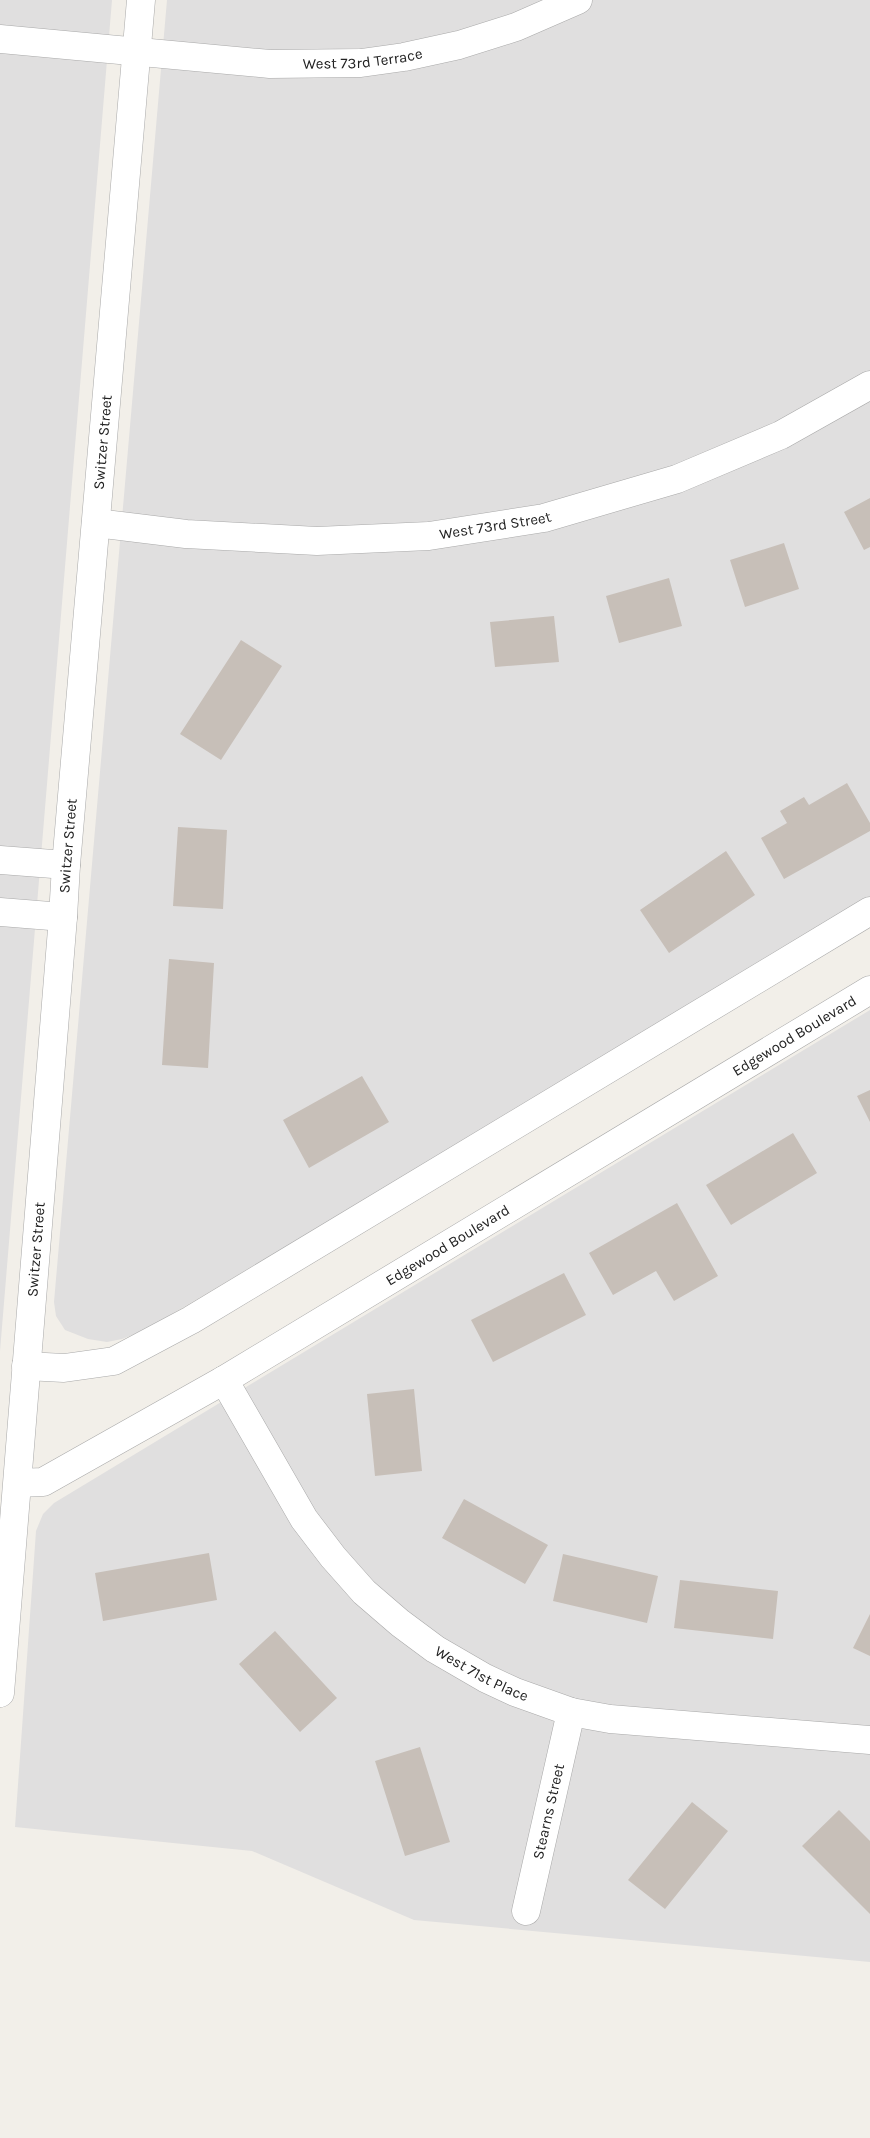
<svg xmlns="http://www.w3.org/2000/svg" width="870" height="2138" font-family="Karla,sans-serif">
<style>
.residential{fill:#e0dfdf}
.building{fill:#c7bfb8}
.lines{fill:none;stroke-linecap:round;stroke-linejoin:round}
.minor-casing{stroke:#a9a9a9;stroke-width:29}
.minor{stroke:#fff;stroke-width:28}
.labels{text-anchor:middle;stroke-width:4;stroke-linejoin:round;paint-order:stroke}
.street-label{font-size:15px;fill:#222;stroke:#fff}
</style>
<rect width="100%" height="100%" fill="#f2efe9"/>
<!-- residential -->
<path class="residential" d="M0,0H112L0,1351Z
M167,0H870V900L145,1330L122,1339L107,1342L88,1339L65,1330L56,1316L54,1302Z
M870,1010V1962L414,1920L252,1851L15,1827L36,1531L43,1514L54,1503Z"/>
<!-- building -->
<path class="building" d="M870,498V547L864,550L844,512Z
M784,543L799,589L745,607L730,560Z
M669,578L682,626L619,643L606,596Z
M554,616L559,662L495,667L490,622Z
M241,640L282,666L221,760L180,734Z
M847,783L870,823V831L784,879L761,838L787,823L780,811L804,797L809,805Z
M178,827L227,830L223,909L173,906Z
M726,851L755,895L669,953L640,910Z
M169,959L214,963L208,1068L162,1065Z
M362,1076L389,1122L309,1168L283,1120Z
M870,1090V1122L857,1096Z
M793,1133L817,1173L731,1225L706,1185Z
M677,1203L718,1276L674,1301L656,1271L613,1295L589,1253Z
M564,1273L586,1315L493,1362L471,1320Z
M414,1389L422,1471L375,1476L367,1394Z
M464,1499L548,1545L525,1584L442,1538Z
M209,1553L217,1600L103,1621L95,1573Z
M563,1554L658,1576L647,1623L553,1601Z
M680,1580L778,1591L773,1639L674,1628Z
M870,1614V1656L853,1648Z
M275,1631L337,1698L300,1732L239,1664Z
M420,1747L450,1842L405,1856L375,1761Z
M692,1802L728,1831L665,1909L628,1880Z
M839,1810L870,1841V1914L802,1846Z"/>
<g class="lines">
<defs>
<g id="minor">
<path id="s1" d="M0,39L270,64L361,63L404,57L459,45L516,27L578,0"/>
<path id="s2" d="M96,523L186,534L317,541L429,536L544,518L677,479L781,435L870,385"/>
<path d="M0,860L66,865"/>
<path d="M0,912L63,917"/>
<path d="M26,1366L64,1368L114,1361L191,1320L870,911"/>
<path id="s3" d="M224,1380L304,1519L333,1557L364,1592L400,1623L435,1649L485,1678L515,1692L571,1712L610,1719L870,1740"/>
<path id="s4" d="M18,1483L43,1482L224,1380L870,990"/>
<path id="s5" d="M0,1693L63,917L66,865L141,0"/>
<path id="s6" d="M526,1911L571,1712"/>
</g>
</defs>
<!-- minor casing -->
<use href="#minor" class="minor-casing"/>
<!-- minor -->
<use href="#minor" class="minor"/>
</g>
<g class="labels">
<!-- street labels -->
<g class="street-label">
<text dy="5" stroke="none"><textPath href="#s1" startOffset="364">West 73rd Terrace</textPath></text>
<text dy="5" stroke="none"><textPath href="#s5" startOffset="1255">Switzer Street</textPath></text>
<text dy="5" stroke="none"><textPath href="#s2" startOffset="401">West 73rd Street</textPath></text>
<text dy="5" stroke="none"><textPath href="#s5" startOffset="850">Switzer Street</textPath></text>
<text dy="5" stroke="none"><textPath href="#s4" startOffset="899">Edgewood Boulevard</textPath></text>
<text dy="5" stroke="none"><textPath href="#s4" startOffset="494">Edgewood Boulevard</textPath></text>
<text dy="5" stroke="none"><textPath href="#s5" startOffset="445">Switzer Street</textPath></text>
<text dy="5" stroke="none"><textPath href="#s3" startOffset="399">West 71st Place</textPath></text>
<text dy="5" stroke="none"><textPath href="#s6" startOffset="102">Stearns Street</textPath></text>
</g>
</g>
</svg>
